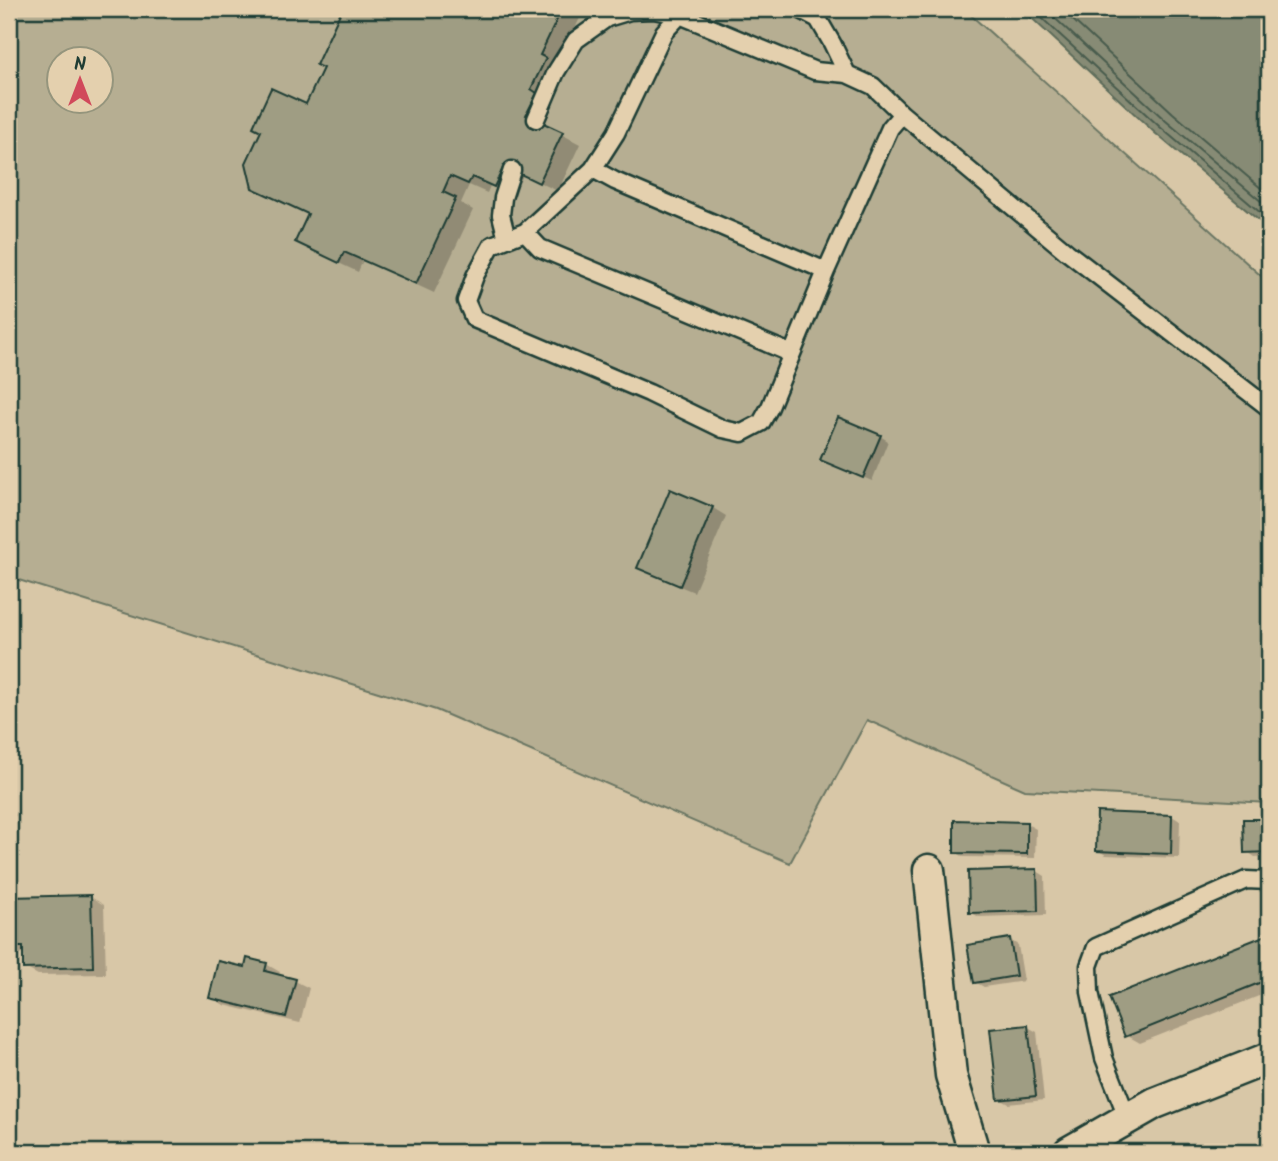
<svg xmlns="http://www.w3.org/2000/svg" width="1278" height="1161" font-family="Kalam,sans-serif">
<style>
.green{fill:#b6ae92;stroke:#6a7663;stroke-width:2;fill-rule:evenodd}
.water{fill:#878b74;stroke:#5d6c5a;stroke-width:2}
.shadow{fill:#0003}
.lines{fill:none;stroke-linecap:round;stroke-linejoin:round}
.shore{stroke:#495c4e;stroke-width:2}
.building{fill:#9f9d83;stroke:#1f3d34;stroke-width:2}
.lane-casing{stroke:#1f3d34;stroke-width:21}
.street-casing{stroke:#1f3d34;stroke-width:35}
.lane{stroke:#e4d0ae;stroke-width:16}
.street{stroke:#e4d0ae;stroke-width:30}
</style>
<rect width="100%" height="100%" fill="#d8c7a7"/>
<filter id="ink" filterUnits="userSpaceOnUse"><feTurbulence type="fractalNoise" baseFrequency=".0143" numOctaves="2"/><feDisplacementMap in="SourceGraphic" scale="14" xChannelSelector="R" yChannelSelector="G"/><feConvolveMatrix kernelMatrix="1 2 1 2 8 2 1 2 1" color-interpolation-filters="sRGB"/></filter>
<g filter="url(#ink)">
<!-- green -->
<path class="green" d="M9,9H964L1269,283V803L1025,790L867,720L790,863L436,710L9,577ZM60,60H102V102H60Z"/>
<!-- water -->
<path class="water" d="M1022,9H1269V229L1155,133Z"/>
<!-- shadow -->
<path class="shadow" d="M344,9H584L558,66L548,101L554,104L544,125L580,144L558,191L523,175L513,196L490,186L487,193L469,185L461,203L473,210L434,293L363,260L358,272L315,252L297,241L310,215L272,197L253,187L307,106L325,68L318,64Z
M880,436L888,441L872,481L822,460Z
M671,491L713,508L726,516L694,592L653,575L640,567Z
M9,808L16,815L9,823Z
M1172,816L1180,821L1179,858L1106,855L1097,850Z
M1269,820V856L1255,857L1246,851L1245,821Z
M956,822L1027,824L1036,829L1035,858L964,857L955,852Z
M1037,871L1045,876L1046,915L979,917L970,912Z
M91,897L104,905L106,974L38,975L25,968L24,954L13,955L9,952V899Z
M1269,936V992L1140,1043L1126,1035L1111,998Z
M1010,940L1018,945L1024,981L984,987L975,982Z
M266,964L280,972L278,976L295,981L309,988L300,1023L224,1005L211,997L246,969Z
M1028,1027L1037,1032L1044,1100L1009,1104L1000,1099Z"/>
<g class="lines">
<!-- shore -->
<path class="shore" d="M1032,9L1160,127L1269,220
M1045,9L1166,121L1269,208
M1061,9L1173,113L1269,195"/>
</g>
<!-- building -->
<path class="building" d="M342,9H562L540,55L546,58L531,89L537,93L526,115L563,132L539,183L504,166L494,187L472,177L468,184L450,176L443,192L456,198L416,284L344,252L339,263L295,242L308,214L252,188L246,163L261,131L253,127L271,88L306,104L323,68L316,65Z
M838,417L881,435L863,478L820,460Z
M670,489L713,507L680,586L637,568Z
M1097,812L1172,815L1171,854L1096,851Z
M1243,819H1269V852L1244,853Z
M954,820L1027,822V854L954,853Z
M1037,869L1038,911L969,913L968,871Z
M91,895L93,967L23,969V947H9V897Z
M1269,934V979L1125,1037L1109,997Z
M1010,938L1016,976L974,983L967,945Z
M247,958L267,963L265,971L296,979L286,1017L209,998L218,961L245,967Z
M1028,1025L1036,1096L998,1100L990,1029Z"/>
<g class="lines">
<defs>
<path id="lane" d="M799,9L818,19L832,43L847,74
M680,15L815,71L847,74L873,86L902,114L890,128L826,271L770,407L761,423L742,433L723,429L649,393L474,319L466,301L475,276L492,245L525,232L593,169L616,133L664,32Z
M902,114L1067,252L1269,408
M536,119L556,72L576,40L607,18L630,11L653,10L680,15
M593,169L615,181L826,271
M525,232L540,248L790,353
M507,239L501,215L503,198L512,170
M1128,1119L1104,1058L1090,992L1089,966L1096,947L1246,880L1269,881"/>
<path id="street" d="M929,870L951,1075L974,1152
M1069,1152L1155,1103L1269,1058"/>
</defs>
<!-- lane casing -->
<use href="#lane" class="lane-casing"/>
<!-- street casing -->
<use href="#street" class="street-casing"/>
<!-- lane -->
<use href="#lane" class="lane"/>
<!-- street -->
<use href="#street" class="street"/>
</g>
</g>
<!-- margin -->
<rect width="1278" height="1161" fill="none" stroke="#e4d0ae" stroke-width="35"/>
<rect x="18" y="18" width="1243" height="1126" fill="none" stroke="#1f3d34" stroke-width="2.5" filter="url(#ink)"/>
<!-- north arrow -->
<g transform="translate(80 80)"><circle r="33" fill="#e4d0ae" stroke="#95957d" stroke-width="2"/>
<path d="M0-5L12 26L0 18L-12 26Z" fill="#d1495b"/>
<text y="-10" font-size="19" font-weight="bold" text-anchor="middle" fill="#1f3d34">N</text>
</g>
</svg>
